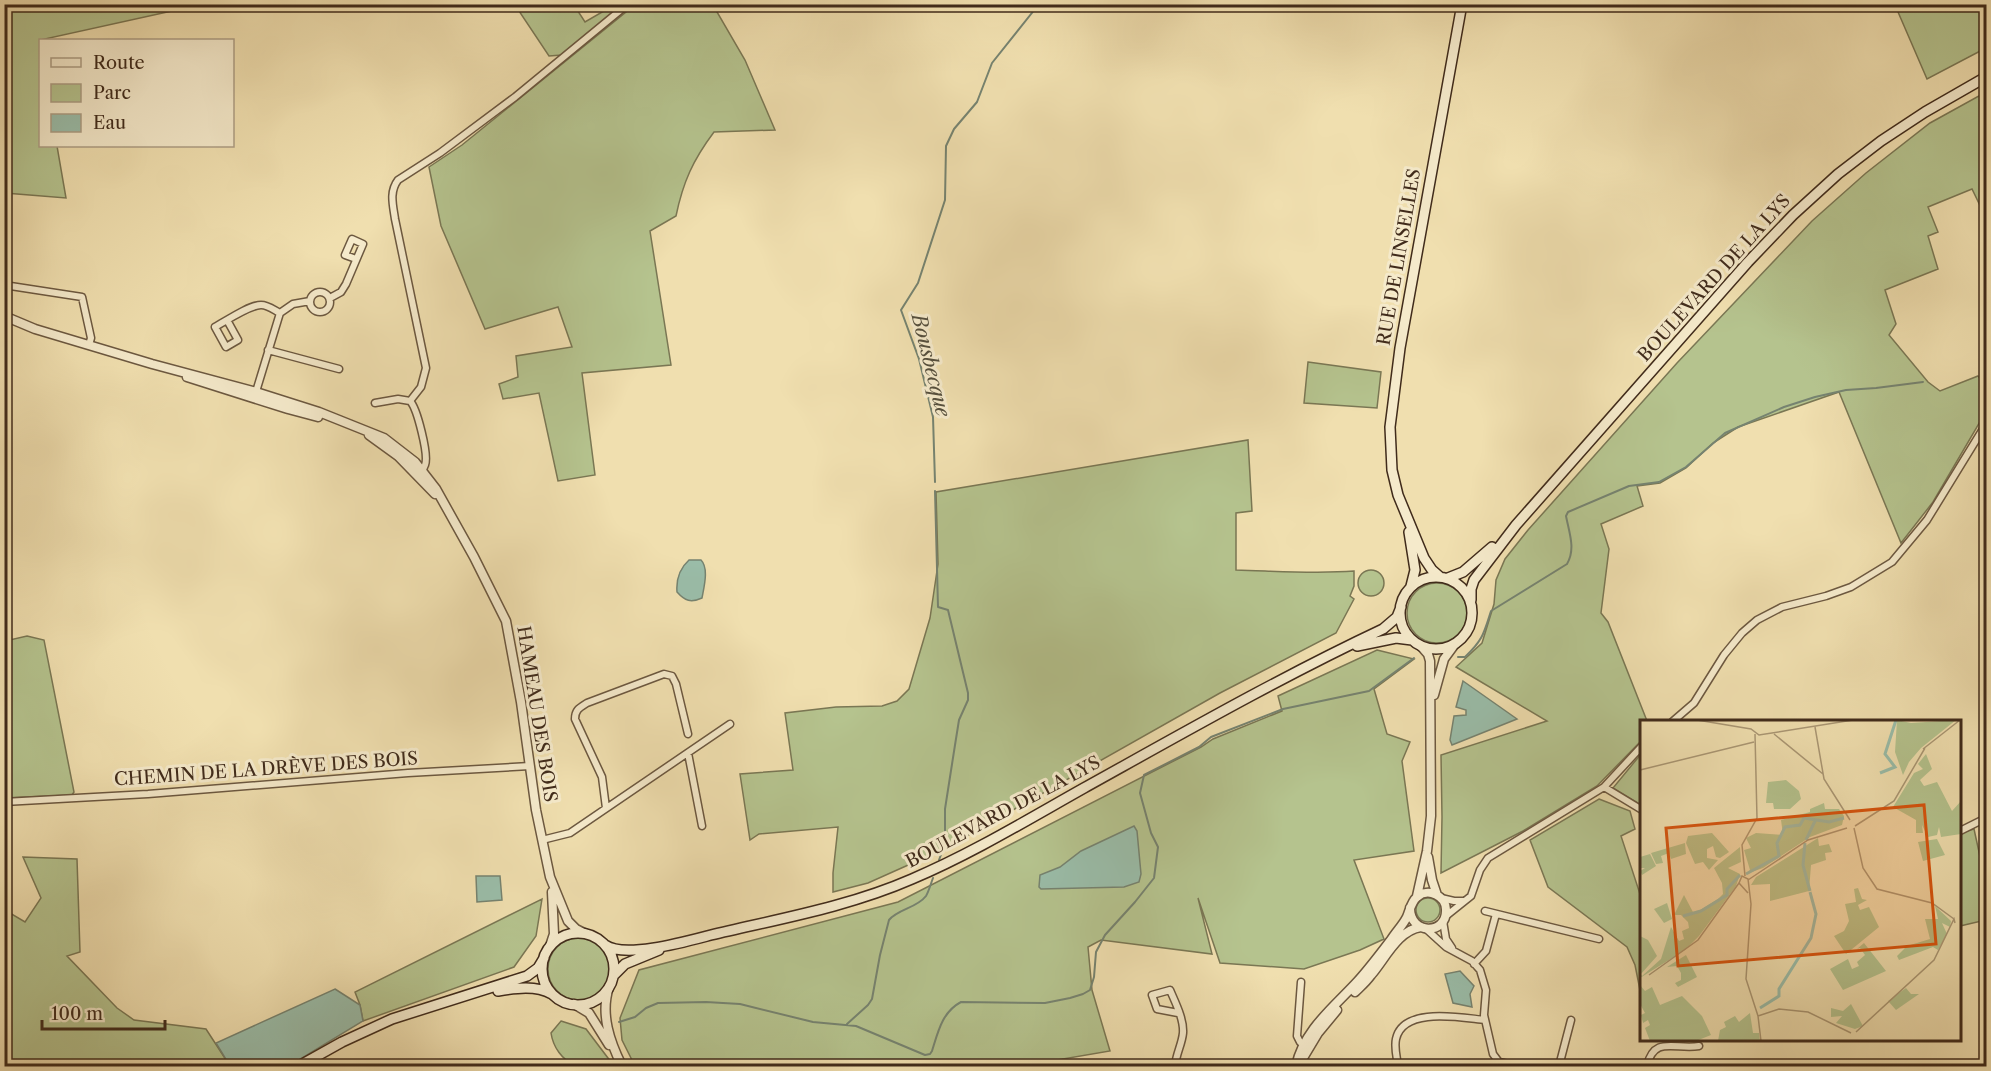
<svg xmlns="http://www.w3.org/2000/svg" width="1991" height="1071" font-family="'Libre Caslon Text',serif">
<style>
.green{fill:#b5c38e;stroke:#7a7754;stroke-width:1.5}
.water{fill:#9abda9;stroke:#768370;stroke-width:1.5}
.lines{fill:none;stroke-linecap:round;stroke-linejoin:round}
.stream{stroke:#768370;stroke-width:2}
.minor-casing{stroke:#6c5840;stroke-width:9}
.tertiary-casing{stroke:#6c5840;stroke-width:11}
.secondary-casing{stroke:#402b1b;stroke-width:12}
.minor{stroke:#f5eacb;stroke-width:6}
.tertiary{stroke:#f5eacb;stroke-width:8}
.secondary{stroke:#f5eacb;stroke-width:9}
.labels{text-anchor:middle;stroke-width:6;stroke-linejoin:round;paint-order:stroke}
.street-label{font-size:18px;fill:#402b1b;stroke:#f5eacb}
.water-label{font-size:20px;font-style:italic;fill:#56503e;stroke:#f5eacb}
.inset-river{fill:none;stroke:#9abda9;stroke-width:3}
.inset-road{fill:none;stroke:#aa9774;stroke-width:1.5}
.view{fill:#d7540e;fill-opacity:0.15;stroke:#d7540e;stroke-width:3}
.inset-edge{fill:none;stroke:#402b1b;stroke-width:3}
</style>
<rect width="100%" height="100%" fill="#f0dfaf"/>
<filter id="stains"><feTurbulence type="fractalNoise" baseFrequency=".00333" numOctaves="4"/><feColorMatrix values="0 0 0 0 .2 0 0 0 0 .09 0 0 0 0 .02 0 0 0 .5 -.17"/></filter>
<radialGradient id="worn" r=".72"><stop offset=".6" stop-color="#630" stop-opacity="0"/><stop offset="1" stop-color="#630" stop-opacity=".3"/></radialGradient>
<!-- green -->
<path class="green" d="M636,4L713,5L745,60L775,130L714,132C693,160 683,182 676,216L650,231L671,365L582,373L595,475L558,481L539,393L503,399L499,384L518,377L516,356L572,347L558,307L485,329L441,226L429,167L462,145Z
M4,5H199L40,40V146H57L66,198L5,193Z
M515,5H574L585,22L609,8L613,13L562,55L549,56Z
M1895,5H1986V48L1927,79Z
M1986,92V218L1972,189L1928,207L1938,232L1928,236L1938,269L1885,290L1896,324L1889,335L1928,382L1940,391L1978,376C1988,388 1989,400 1984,415L1933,502L1901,543L1839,392L1738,427L1713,443L1686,468L1660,483L1637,486L1643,506L1601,524L1609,549L1601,613L1608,622L1647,721L1642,722L1641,741L1597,786L1523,831L1441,873L1442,817L1441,755L1547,721L1456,667L1482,643L1494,604L1496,580L1505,559L1528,530L1677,363L1812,221L1866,173L1930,123Z
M1308,362L1381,372L1377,408L1304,403Z
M1248,440L1252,511L1236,513V570C1275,571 1315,574 1354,571V586L1350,596L1354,599L1336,633L1220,693L944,849L868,883L833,892V873L838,827L759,834L750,840L740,774L793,770L785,713L836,707L882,706L897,701L909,689L930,618L938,564L936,492Z
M1358 583a13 13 0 1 1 26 0a13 13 0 1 1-26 0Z
M1407 613a30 30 0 1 1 60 0a30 30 0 1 1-60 0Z
M27,636L44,640L74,792L72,795L5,798V641Z
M1377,650L1414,659L1374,689L1387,734L1410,742L1402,761L1414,851L1354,860L1384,939L1360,950L1304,969L1220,963L1198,898L1212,954L1101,940L1088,947L1092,990L1110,1051L1022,1066H635L622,1040L620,1018L639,970L898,902L1201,747L1213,739L1282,711L1278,696Z
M1641,754V805L1613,788Z
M1599,799L1630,811L1635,829L1621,836L1641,897V995L1635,965L1627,947L1548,887L1530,840Z
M1974,829L1984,875H1986V920L1960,926V833Z
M23,857L77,859L80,952L67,956L117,1008L134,1020L206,1029L230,1066H5V910L25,922L41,898Z
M1416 910a12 12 0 1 1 24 0a12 12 0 1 1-24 0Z
M542,899L536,936L514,967L363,1021L360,1005L355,992Z
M548 969a31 31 0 1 1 62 0a31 31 0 1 1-62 0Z
M561,1021L586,1029L614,1066C603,1067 586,1070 576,1066C562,1060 553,1047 551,1033Z"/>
<!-- water -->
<path class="water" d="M689,560H701C709,568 704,587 702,598C691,603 685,601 677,592C676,579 679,569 689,560Z
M1463,681L1517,719L1452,745L1450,740L1454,716L1466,715V710L1456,707Z
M1134,826L1137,831L1141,874L1139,882L1124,887L1041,889L1039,887L1040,875L1060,867L1081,851Z
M476,876H500L502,900L477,902Z
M1460,971L1474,986L1470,994L1472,1007L1453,1003L1445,974Z
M335,989L360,1005L363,1021L289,1066H230L216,1043Z"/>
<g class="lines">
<!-- stream -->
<path class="stream" d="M935,482L933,417L919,359L901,310L918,283L945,200L946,146L954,129L977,102L992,63L1039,4
M935,491L938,607L948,610L968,693V700L959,720L955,745L945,809V844L939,860
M1458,657H1465C1483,640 1484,633 1491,611L1567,564C1576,549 1569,532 1566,516L1568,512L1629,486L1659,482L1686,467L1725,433L1784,407L1815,397L1846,390L1876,388L1923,382
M619,1022L635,1017L646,1008L658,1003L706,1002L740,1004L813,1022L856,1026L925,1055L930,1054L932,1051C938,1032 942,1012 961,1002L1045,1003L1070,998L1083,994L1090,990L1094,977L1096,952L1105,935L1135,902L1154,878L1158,847L1151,833L1140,793L1144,775L1199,747L1211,737L1283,709L1369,691L1414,658
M847,1024L868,1005L872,999L880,955L889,920C898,909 917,908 926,896C929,891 931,883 933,878"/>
<defs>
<path id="minor" d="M4,285L82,297L91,338L89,345
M310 302a10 10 0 1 1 20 0a10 10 0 1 1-20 0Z
M330,298L341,292L346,284L363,244L352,239L345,255L356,259
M227,320L238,340L226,347L215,327C226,321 249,305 261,305C268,305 274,310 280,313
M4,348L8,318
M268,350L339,369
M255,395L280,313L293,304L310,301
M410,401L421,387L426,368L395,219C393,205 389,192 398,180L440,153L515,97L628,4
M410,401C417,408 429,455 425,465C424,469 423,470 420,473
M375,403L398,399L410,401
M1672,722L1694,703L1724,655L1742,633L1757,620L1782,607L1826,596L1851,587L1892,562L1927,520L1986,424
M688,753L702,826
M1604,787L1642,810
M4,802L148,794L408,773L530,766
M606,808L602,777L575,719C575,710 579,708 587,703L664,674L672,676L676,684L688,734
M1960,831L1986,818
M542,840L570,833L730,724
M1441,898L1454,901H1463
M1485,911L1599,939
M1446,916L1471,896L1480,870L1488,858L1604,787L1642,746
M1443,921L1446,939L1452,948
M1425,928L1446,947L1472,961L1480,970L1486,990L1484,1015L1493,1054L1499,1062L1518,1066
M1474,964L1486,951L1496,914
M1301,982L1297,1036L1300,1042L1306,1046
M1175,1066C1176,1054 1182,1044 1183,1033C1184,1019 1175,1002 1170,990L1152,995L1157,1009L1178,1013
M1398,1066C1397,1058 1394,1048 1396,1039C1403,1006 1462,1018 1485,1020
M1559,1066L1571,1020
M1647,1066C1654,1035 1675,1050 1699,1046"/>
<path id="tertiary" d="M4,316L35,329L152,364L256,392L319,412L384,438L415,462L436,489L474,557L506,621L521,702L536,810L550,877L568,921L576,929L584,933
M187,377L288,409L318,417
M369,435L398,456L435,494
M1434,695L1444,659L1455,644
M1428,857L1432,880L1437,895
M1417,896L1427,851L1431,816L1430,661L1428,654L1420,645
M550,946L554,934L552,892
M609,987C600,1014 610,1042 622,1066
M1355,992C1360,987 1366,982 1371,975C1385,959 1398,930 1421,927
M574,1004L589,1013L609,1045
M1303,1058L1318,1033L1337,1010
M1296,1066C1304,1030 1333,1008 1357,982C1369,969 1380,954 1391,940C1396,932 1403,925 1407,917C1410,910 1411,902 1417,897C1428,887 1447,896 1446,911C1446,935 1410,935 1410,908"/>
<path id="secondary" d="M1409,532L1415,570L1411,586
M1400 613a36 36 0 1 1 72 0a36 36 0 1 1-72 0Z
M1440,577L1432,570L1424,558L1398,495L1392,470L1390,427L1400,348L1462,4
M1448,578L1463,572L1492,547
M1471,600V589L1474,580L1516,525L1748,262L1793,215L1838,174L1881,141L1925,112L1986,77
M1357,646L1396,638L1412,640
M542 969a36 36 0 1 1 72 0a36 36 0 1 1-72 0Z
M605,945C625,959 688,941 711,935C778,919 848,907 912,879C971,854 1027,820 1084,788C1183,733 1281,677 1383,629L1397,617L1401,607
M614,975L625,964L659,950
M498,991C516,988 536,985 552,994
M299,1066L342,1042L392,1019L527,976L538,968L544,958"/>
</defs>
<!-- minor casing -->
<use href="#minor" class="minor-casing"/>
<!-- tertiary casing -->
<use href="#tertiary" class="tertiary-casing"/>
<!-- secondary casing -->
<use href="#secondary" class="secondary-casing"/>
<!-- minor -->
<use href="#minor" class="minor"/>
<!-- tertiary -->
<use href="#tertiary" class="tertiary"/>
<!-- secondary -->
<use href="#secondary" class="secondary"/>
</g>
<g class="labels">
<!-- street labels -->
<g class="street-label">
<text transform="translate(1399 257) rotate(-80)" y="6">RUE DE LINSELLES</text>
<text transform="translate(1714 278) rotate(-48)" y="6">BOULEVARD DE LA LYS</text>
<text transform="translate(537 714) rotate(81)" y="6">HAMEAU DES BOIS</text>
<text transform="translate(266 769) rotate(-4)" y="6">CHEMIN DE LA DRÈVE DES BOIS</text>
<text transform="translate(1003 812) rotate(-28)" y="6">BOULEVARD DE LA LYS</text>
</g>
<!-- water labels -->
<g class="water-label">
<text transform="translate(931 365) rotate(76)" y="7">Bousbecque</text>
</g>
</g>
<!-- overview -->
<g transform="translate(1640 720)">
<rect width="321" height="321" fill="#f0dfaf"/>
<path d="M257,0L271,3L316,0L281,28L269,42L263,55L255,32ZM286,34L292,49L280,60L284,66L297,62L312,91L321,81V114L301,117L299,107L297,115L288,117L282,105L283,113H276V100L253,87L274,53L283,49L278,44ZM146,60L159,71L161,79L150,89H134L133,83H126L128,62ZM184,83L185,89H199L204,96L202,105L170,117L123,148L106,154L110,150L104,130L111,128L106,118L116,113L143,115L141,100L170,92V89ZM72,113L89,132L80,138L76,137L73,126L67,129V138L78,140L69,150L63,142L55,144L46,123L48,116ZM178,118L179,126L189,124L192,132L185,133L186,140L171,145L169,171L130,181V164L111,165L116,157ZM297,119L305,135L283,141L278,122ZM45,123L46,134L31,139L29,133L21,136L23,143L16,144L11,133ZM100,127L101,142L88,148L100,154L96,166L59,216L45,230L0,258V216L8,220L17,236L1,254L2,256L21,239L31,207L39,221L44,219L42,211L49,208L48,202L41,195H34L44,175L54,194L78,179L83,174L82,163L74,148ZM10,134L16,146L2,155L0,151L5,148H0V137ZM218,168L222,179L227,180L218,185L220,190L229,187L239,207L206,234L194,216L204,211L209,201L205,184L216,182L214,169ZM27,183L32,199L24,203L14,189ZM295,186L311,201L310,207L302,203L307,214L298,230L293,227L259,240L257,236L267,226L290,219L285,199H298ZM224,223L246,251L203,270L190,249L208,239L212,249L219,246L217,242L225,235L220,228L217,229ZM46,235L57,257L38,267L35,263L41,260V253L37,246L27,247ZM0,265L5,271L12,267L20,285L42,276L62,296L71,315L56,321H10L5,308L10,305L8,300L3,303L1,295L5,293L0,284ZM266,268L271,274H279L256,290L248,281ZM211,284L223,306L215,309L196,303L202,296L191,297V288L203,291ZM110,293L113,313H119L120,321H78L80,310L86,307L84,302L95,296L99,302Z" fill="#b5c38e"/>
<path class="inset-river" d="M240,53L255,47L245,34L256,0M166,120L175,101M165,123L163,145L170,171M106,154L139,136L137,123L145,107L160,105L164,98L189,102L204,98M43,196L61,191L87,175V169L100,155M120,288L139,276V269L171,218L176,194L170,172"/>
<path class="inset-road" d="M57,0L111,9L119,15L213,0M175,7L184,59L210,100M134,14L183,54M283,29L320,0M0,50L114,22M215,106L254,81L285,28M214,108L223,148L237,169L292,183L314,199M105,156L102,125L117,98L115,14M108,160L168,120L207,108M108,173L99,163L102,156L108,159L111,184L106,259L118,296L121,321M9,255L58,220L99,163M118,296L139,289L168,292L211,313M216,312L294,240L314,199L315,203"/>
<path class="view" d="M284,85L296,224L38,246L26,108Z"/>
<rect width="321" height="321" class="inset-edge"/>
</g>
<!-- margin -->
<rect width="1991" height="1071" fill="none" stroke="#f0dfaf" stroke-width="24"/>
<rect x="6" y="6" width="1979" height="1059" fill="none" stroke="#402b1b" stroke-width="3"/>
<rect x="12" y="12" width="1967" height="1047" fill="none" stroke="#402b1b" stroke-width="1.5"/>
<!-- legend -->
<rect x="39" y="39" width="195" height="108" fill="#f5eacb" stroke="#ad9e85" stroke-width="1.5"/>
<rect x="51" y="58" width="30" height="9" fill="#f5eacb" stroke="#ad9e85" stroke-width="1.5"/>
<text x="93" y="69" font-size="18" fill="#402b1b">Route</text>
<rect x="51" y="84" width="30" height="18" fill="#b5c38e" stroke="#ad9e85" stroke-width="1.5"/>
<text x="93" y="99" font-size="18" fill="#402b1b">Parc</text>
<rect x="51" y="114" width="30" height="18" fill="#9abda9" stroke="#ad9e85" stroke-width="1.5"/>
<text x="93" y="129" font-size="18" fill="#402b1b">Eau</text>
<!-- scale -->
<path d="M42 1020v9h123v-9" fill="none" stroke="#402b1b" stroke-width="3"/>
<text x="51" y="1020" font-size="18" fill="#402b1b" stroke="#f5eacb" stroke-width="4.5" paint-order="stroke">100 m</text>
<rect width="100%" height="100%" filter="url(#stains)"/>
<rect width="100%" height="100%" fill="url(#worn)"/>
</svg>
